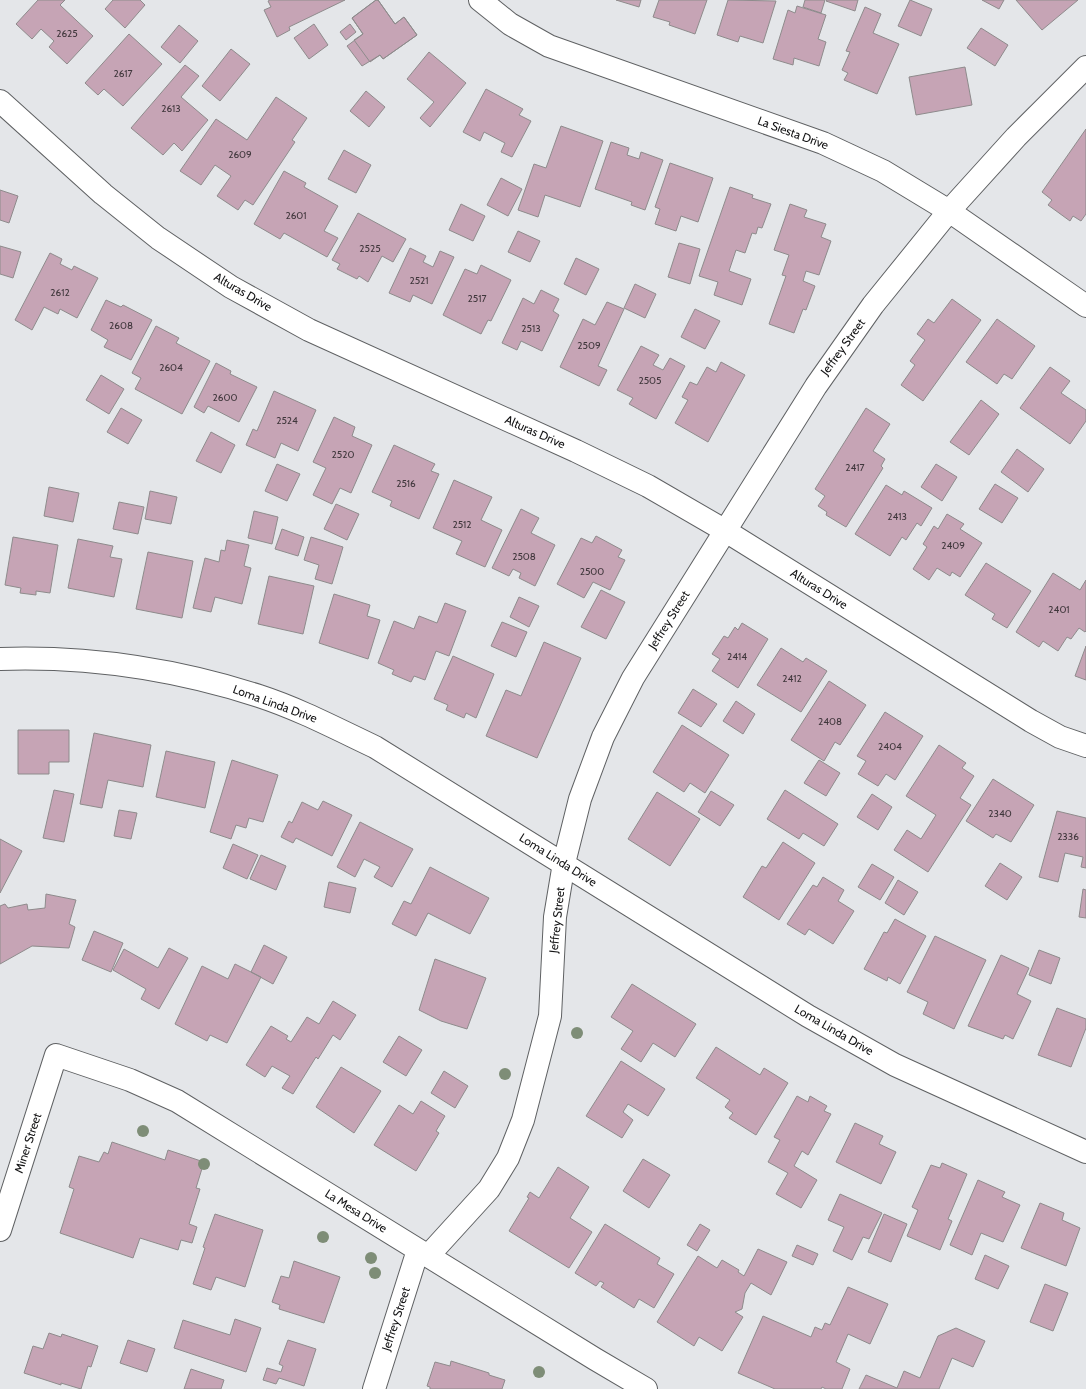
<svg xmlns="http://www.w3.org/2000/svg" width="1086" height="1389" font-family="Cabin,sans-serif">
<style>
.building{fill:#c6a4b5;stroke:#8e8b8c}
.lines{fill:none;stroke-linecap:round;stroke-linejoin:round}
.minor-casing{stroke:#5f6163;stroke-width:24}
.minor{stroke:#fff;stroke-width:22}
.tree{fill:#7e8d77}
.labels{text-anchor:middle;stroke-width:3.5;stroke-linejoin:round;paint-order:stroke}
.number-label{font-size:10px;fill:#40373c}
.street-label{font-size:12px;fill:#131314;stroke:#fff}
</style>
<rect width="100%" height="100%" fill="#e4e6e9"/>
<!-- building -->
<path class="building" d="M38,0H65L60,5L93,36L67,64L49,47L54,41L41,29L32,39L16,24Z
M113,0H140L145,5L125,28L105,9Z
M270,0H345L289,27L290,30L277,37L264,10L271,7L268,1Z
M376,0H378L395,24L404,17L417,35L383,59L380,55L370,62L354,40L363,34L352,18Z
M376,0H378L395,24L404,17L417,35L383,59L380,55L362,66L347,46L363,34L352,18Z
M616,0H641L639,7Z
M659,0H707L695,34L669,25L670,22L653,17Z
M728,0L776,1L763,43L740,36L738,42L717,35Z
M805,0H825L821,13L803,7Z
M827,0H858L855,11L826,1Z
M910,0L932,9L921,36L898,26Z
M982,0H1004L999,9Z
M1016,0H1078L1042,30Z
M797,6L826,15L818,39L826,42L819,66L794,58L793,65L773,59L788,10L795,13Z
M865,7L881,14L873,33L899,44L877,94L844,80L848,73L842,70L850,52L846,51Z
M314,24L328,45L309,59L294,38Z
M350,24L356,32L346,40L340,32Z
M179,25L198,41L180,63L161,47Z
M981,28L1008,45L995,66L967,48Z
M129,34L162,64L123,106L104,89L98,95L85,83Z
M231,49L250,64L220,101L202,86Z
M429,52L466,83L430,127L420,118L434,102L407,79Z
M185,65L199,76L181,97L208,120L182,151L174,143L163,155L131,128Z
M965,67L972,105L916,115L909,77Z
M486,89L523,109L519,115L531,121L512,157L501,152L505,143L484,132L480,141L463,132Z
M366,91L385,107L369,127L350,111Z
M276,97L307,118L292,140L295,142L253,205L245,200L238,210L217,196L231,176L215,165L201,185L180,171L216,119L247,140Z
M561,126L603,141L580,207L545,195L538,217L518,210L534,164L546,168Z
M1086,129V214L1081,221L1073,216L1070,221L1048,205L1052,200L1042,192Z
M611,142L629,148L627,155L639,159L641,152L663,160L645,210L631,205L632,202L595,189Z
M344,150L371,165L356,193L328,179Z
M670,163L713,178L698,222L681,216L676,231L655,224L660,209L655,207Z
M284,171L306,183L304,187L338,206L324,231L338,238L327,257L284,233L280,239L254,224Z
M501,178L522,189L508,216L487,205Z
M730,187L753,195L752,198L771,204L762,228L758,227L756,234L752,233L745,253L736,250L729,271L751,279L742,305L714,295L718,282L699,276Z
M0,190L18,196L9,223L0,220Z
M461,204L485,216L473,241L449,230Z
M790,204L807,210L804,217L826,224L821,237L831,241L819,275L806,271L803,281L815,286L806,310L803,309L794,333L769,324L786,276L782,275L789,255L774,250Z
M358,213L406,239L393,262L382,256L368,282L359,276L357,279L337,269L340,264L332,260Z
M518,231L540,241L530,262L508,252Z
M679,243L700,249L690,284L668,277Z
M0,246L21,252L13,278L0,274Z
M410,248L426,256L423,262L433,267L440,251L454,257L432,304L413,295L410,302L389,293Z
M50,253L62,259L60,264L72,270L74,266L98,278L77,318L60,309L58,314L44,307L32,330L15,320Z
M576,258L599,269L586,295L564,284Z
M481,265L511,280L491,321L488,320L481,334L443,315L465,269L477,274Z
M635,284L656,294L645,318L624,308Z
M541,290L559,299L553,311L559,315L542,351L521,341L517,350L502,343L523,298L534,304Z
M952,299L981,320L923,401L901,385L915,365L910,361L925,340L917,334L928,319L934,323Z
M106,300L121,307L123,305L152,320L131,360L104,347L108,340L91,330Z
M607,302L624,309L598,366L607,370L599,386L560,367L583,319L595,325Z
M695,309L720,321L705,349L681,337Z
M997,319L1035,346L1012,379L1004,374L997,384L966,362Z
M156,326L179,338L176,343L210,361L182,414L135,389L141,378L132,373Z
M641,346L659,355L653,365L663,370L670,358L685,366L656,419L629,404L633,398L617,390Z
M721,362L745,375L708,442L675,423L688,400L682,397L690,382L697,385L707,367L716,372Z
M216,363L231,371L230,374L257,387L239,422L208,406L204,413L194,407Z
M1050,367L1070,381L1061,393L1086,410V421L1070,444L1020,408Z
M101,375L124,389L109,414L86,400Z
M274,391L316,410L298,451L281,443L275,458L246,445L253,429L257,431Z
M981,400L999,414L969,455L950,442Z
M121,408L142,420L128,444L107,432Z
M866,408L890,424L873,451L885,459L881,466L883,468L846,527L826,515L827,512L818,506L825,496L815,489Z
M334,417L355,427L352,436L372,445L351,493L340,488L332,504L313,495L326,468L313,462Z
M211,432L235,445L221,473L196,461Z
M394,445L435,464L431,471L439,474L419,519L390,506L392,501L372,492Z
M1017,449L1044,469L1028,492L1001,472Z
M277,464L300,474L287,501L265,491Z
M936,464L957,477L942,501L921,487Z
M454,480L492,497L481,520L502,530L485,567L456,554L462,541L433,528Z
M995,484L1018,498L1002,523L979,509Z
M886,485L902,495L904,491L932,508L921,526L917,523L906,540L902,537L890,556L855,534Z
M49,487L79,493L73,522L44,516Z
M150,491L177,497L171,524L145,519Z
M119,502L144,507L138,534L113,529Z
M336,504L359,514L347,540L324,529Z
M521,509L539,518L531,533L555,545L535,586L519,578L521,573L513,569L509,576L492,568Z
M254,511L278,517L272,544L248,538Z
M947,514L964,524L960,529L982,543L960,577L952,572L950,576L937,568L929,580L913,569L927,547L923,544L934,526L938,529Z
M282,529L304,537L298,556L275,549Z
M596,536L622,550L618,557L625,560L610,590L593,582L584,598L557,584L581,538L592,543Z
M13,537L58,545L50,593L36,591V595L20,593L21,588L5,585Z
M311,537L343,547L332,584L315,579L319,565L304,560Z
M78,539L113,546L110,557L122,559L114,597L68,588Z
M227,540L249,545L244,566L251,568L242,604L215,597L211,612L193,608L205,558L219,562L221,550L225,551Z
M148,552L193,561L182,618L136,609Z
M986,563L1031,591L1007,628L992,619L995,614L965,595Z
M1053,573L1080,590L1086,580V631L1085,632L1079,628L1071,639L1067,637L1058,651L1043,641L1039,647L1016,632Z
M269,576L314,586L303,634L258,624Z
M601,590L625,602L606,639L581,627Z
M334,594L370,605L367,616L380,620L368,659L319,643Z
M519,597L539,606L529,627L510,617Z
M445,603L466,611L449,656L436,651L425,680L414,676L411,682L392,674L394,670L378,663L394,621L414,629L419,616L437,623Z
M502,622L527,632L516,657L491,646Z
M742,623L768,639L738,688L712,671L720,659L712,654L724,636L728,638L735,627L738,630Z
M544,642L581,658L537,758L486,736L506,690L521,696Z
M1086,646V680L1075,676Z
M781,648L803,662L806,658L827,671L801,712L757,685Z
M453,656L494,674L476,718L466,713L464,718L446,710L448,705L434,699Z
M829,681L866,705L840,745L835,742L824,761L791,740Z
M693,689L717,704L701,727L678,713Z
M736,701L755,714L743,734L723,721Z
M885,712L923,736L895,780L886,774L878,786L858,774L866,761L857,756Z
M682,725L729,755L705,793L690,783L684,792L653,772Z
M18,730H69V762H49V774H18Z
M94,733L151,745L143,787L108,780L102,808L80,804Z
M939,745L966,763L962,768L974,776L960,798L971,805L928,872L894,850L907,830L921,839L936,815L906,796Z
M166,751L215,762L205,808L156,797Z
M232,760L278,775L263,822L249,818L246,828L236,825L231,839L210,832Z
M819,760L840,773L826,796L804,783Z
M993,779L1034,805L1011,842L996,834L993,838L966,821Z
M54,790L74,794L64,842L43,838Z
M785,790L838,824L824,846L803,833L799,839L767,819Z
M711,791L734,805L720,826L698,812Z
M657,792L700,819L670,866L628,839Z
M872,794L892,807L878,830L857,817Z
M323,801L352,815L332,856L296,838L293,843L281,837L289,821L292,823L302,802L318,810Z
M119,810L137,813L131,839L114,836Z
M1057,811L1086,818V868L1081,867L1083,857L1065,853L1058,882L1039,877Z
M360,822L413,849L392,887L374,877L380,867L364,859L355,877L337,867Z
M0,839L22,851L0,893Z
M783,842L815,863L779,920L743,897L762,866L766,868Z
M233,844L258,855L247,879L223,868Z
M261,855L286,866L276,890L250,879Z
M1000,863L1022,877L1007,900L985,886Z
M872,864L894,877L880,900L858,887Z
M430,867L489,898L470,934L428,913L416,936L392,924L404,901L411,904Z
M823,877L844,890L838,901L854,911L833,944L809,929L805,935L787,924L813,885L817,887Z
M898,880L918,892L904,915L885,903Z
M329,882L356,888L350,913L324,907Z
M1083,889L1086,890V918L1079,917Z
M46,894L76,900L69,924L75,927L69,948L32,946L0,964V906L5,904L8,908L27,904L28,910L45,908Z
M895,919L926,936L900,984L888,977L887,981L864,969L884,932L887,933Z
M94,931L123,943L111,972L82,960Z
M935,936L986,960L954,1029L923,1014L928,1002L907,992Z
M264,945L287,957L273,984L251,972Z
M169,948L188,958L159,1009L141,999L146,989L113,970L124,949L158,968Z
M1039,950L1060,958L1051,984L1029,975Z
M1001,955L1029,968L1017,994L1031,1001L1013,1039L1005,1035L1003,1039L968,1026Z
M435,959L486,978L467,1029L441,1021L419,1010Z
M235,964L261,977L227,1043L210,1035L207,1041L175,1024L202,966L228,979Z
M632,984L696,1024L675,1057L653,1043L641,1062L621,1049L633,1031L611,1017Z
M333,1001L356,1015L340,1040L333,1035L318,1059L316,1057L293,1094L282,1088L290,1076L272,1066L265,1077L246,1065L271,1026L288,1036L286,1039L291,1042L307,1017L319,1024Z
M1057,1008L1086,1019V1028L1071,1067L1038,1055Z
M399,1036L422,1050L406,1076L383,1062Z
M716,1047L760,1075L764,1068L788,1083L756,1135L729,1118L733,1113L725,1107L730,1100L696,1078Z
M621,1061L665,1089L648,1116L628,1104L623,1112L633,1120L622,1138L586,1116Z
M341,1067L381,1091L354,1133L316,1107Z
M444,1071L468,1086L455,1108L431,1093Z
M797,1096L808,1102L810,1096L827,1106L824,1111L831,1114L808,1155L802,1151L794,1166L817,1180L801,1208L776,1194L788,1173L768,1162L780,1140L774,1137Z
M421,1101L445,1116L436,1131L439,1133L416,1171L374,1145L399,1105L413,1114Z
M855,1123L883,1136L879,1144L896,1152L881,1184L836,1162Z
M112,1142L165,1160L168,1150L204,1162L196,1188L200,1189L189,1224L197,1227L192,1243L181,1240L178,1250L140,1238L133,1258L60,1233L74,1189L69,1187L79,1156L99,1162L104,1152L108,1154Z
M643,1159L670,1175L649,1208L623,1191Z
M942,1163L967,1174L948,1219L952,1221L940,1250L907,1236L918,1210L912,1207L931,1165L940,1168Z
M558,1167L589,1187L570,1218L592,1232L569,1268L509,1231L529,1198L527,1197L530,1192L539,1198Z
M978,1180L1005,1192L1002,1197L1020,1205L1003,1242L981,1233L972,1255L950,1245Z
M840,1194L882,1213L869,1239L863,1237L852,1260L833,1251L844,1227L828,1220Z
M1040,1203L1064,1213L1062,1220L1080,1228L1066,1266L1021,1248Z
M215,1214L263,1230L245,1287L216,1277L211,1290L193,1284L205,1248L203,1247Z
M884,1214L907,1224L891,1262L868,1252Z
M605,1224L660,1258L657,1264L674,1274L654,1308L639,1299L634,1308L601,1287L604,1283L600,1281L596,1286L575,1273Z
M700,1224L710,1230L697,1251L687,1245Z
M797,1245L818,1254L813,1265L792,1256Z
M758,1249L787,1262L771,1295L751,1283L745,1293L742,1309L735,1312L743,1317L722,1351L699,1337L694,1346L657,1322L698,1256L717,1268L722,1260L739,1270L738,1272L744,1276Z
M985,1255L1009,1266L998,1289L975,1279Z
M294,1261L340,1277L324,1323L279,1309L280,1305L272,1302L281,1276L289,1278Z
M1045,1284L1068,1293L1053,1331L1030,1322Z
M848,1287L888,1304L870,1344L848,1334L836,1362L850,1369L842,1389H826L822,1387L821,1389H775L738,1373L763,1316L811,1337L815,1327L822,1330L825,1323L830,1325Z
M235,1319L261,1328L246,1372L174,1348L183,1320L230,1335Z
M956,1328L985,1341L973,1367L952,1358L939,1389H859L866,1375L897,1388L904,1371L920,1378L938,1336Z
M49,1333L61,1337L62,1334L98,1346L91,1367L88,1366L81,1389L61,1383V1385L24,1373L33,1346L43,1349Z
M128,1340L155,1349L147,1372L120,1363Z
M288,1340L316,1349L304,1386L279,1378L276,1384L263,1380L267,1368L281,1372L283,1366L279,1364Z
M451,1361L489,1373V1375L505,1380L502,1389H430V1387L427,1386L435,1362L450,1366Z
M191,1369L224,1380L221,1389H184Z"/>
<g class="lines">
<defs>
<path id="minor" d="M480,0L510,24L549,46L823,143L883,171L949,211L1086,306
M0,101L103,194L158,238L231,287L309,330L576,451L648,486L724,530L1031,721L1060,737L1086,746
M0,659C88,656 175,669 259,696C299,709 337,729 375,747L808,1016L895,1065L1086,1152
M0,1230L56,1055L130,1080L177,1101L595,1359L646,1389
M428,1256L489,1189L508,1158L523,1120L550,1016L555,917L564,863L580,799L603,737L633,678L816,386L873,305L949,211L1016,137L1086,67
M374,1389L418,1250"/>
</defs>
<!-- minor casing -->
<use href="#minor" class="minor-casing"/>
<!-- minor -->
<use href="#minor" class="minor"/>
</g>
<!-- trees -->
<g class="tree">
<circle cx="577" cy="1033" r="6"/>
<circle cx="505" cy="1074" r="6"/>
<circle cx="143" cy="1131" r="6"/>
<circle cx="204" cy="1164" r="6"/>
<circle cx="323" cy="1237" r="6"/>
<circle cx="371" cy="1258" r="6"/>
<circle cx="375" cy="1273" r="6"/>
<circle cx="539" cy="1372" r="6"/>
</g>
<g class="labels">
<!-- number labels -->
<g class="number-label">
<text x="67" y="37">2625</text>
<text x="123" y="77">2617</text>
<text x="171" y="112">2613</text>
<text x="240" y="158">2609</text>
<text x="296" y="219">2601</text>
<text x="370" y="252">2525</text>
<text x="419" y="284">2521</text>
<text x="60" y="296">2612</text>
<text x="477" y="302">2517</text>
<text x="121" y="329">2608</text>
<text x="531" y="332">2513</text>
<text x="589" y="349">2509</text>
<text x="171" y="371">2604</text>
<text x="650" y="384">2505</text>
<text x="225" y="401">2600</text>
<text x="287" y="424">2524</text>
<text x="343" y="458">2520</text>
<text x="855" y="471">2417</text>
<text x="406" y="487">2516</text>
<text x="897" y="520">2413</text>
<text x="462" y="528">2512</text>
<text x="953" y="549">2409</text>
<text x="524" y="560">2508</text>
<text x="592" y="575">2500</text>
<text x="1059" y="613">2401</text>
<text x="737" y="660">2414</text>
<text x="792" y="682">2412</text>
<text x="830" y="725">2408</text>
<text x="890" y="750">2404</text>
<text x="1000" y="817">2340</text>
<text x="1068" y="840">2336</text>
</g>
<!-- street labels -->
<g class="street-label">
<text transform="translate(793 133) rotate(20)" y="4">La Siesta Drive</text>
<text transform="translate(243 292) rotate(30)" y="4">Alturas Drive</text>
<text transform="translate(843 347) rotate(-54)" y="4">Jeffrey Street</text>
<text transform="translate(535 432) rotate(24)" y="4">Alturas Drive</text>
<text transform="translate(819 589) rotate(32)" y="4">Alturas Drive</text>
<text transform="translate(669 620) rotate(-58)" y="4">Jeffrey Street</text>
<text transform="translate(275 704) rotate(20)" y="4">Loma Linda Drive</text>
<text transform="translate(558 860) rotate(32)" y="4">Loma Linda Drive</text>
<text transform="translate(557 920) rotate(-84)" y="4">Jeffrey Street</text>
<text transform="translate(834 1030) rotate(30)" y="4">Loma Linda Drive</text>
<text transform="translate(28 1143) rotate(-72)" y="4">Miner Street</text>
<text transform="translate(356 1211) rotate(32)" y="4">La Mesa Drive</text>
<text transform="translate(396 1319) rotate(-72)" y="4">Jeffrey Street</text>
</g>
</g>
</svg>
